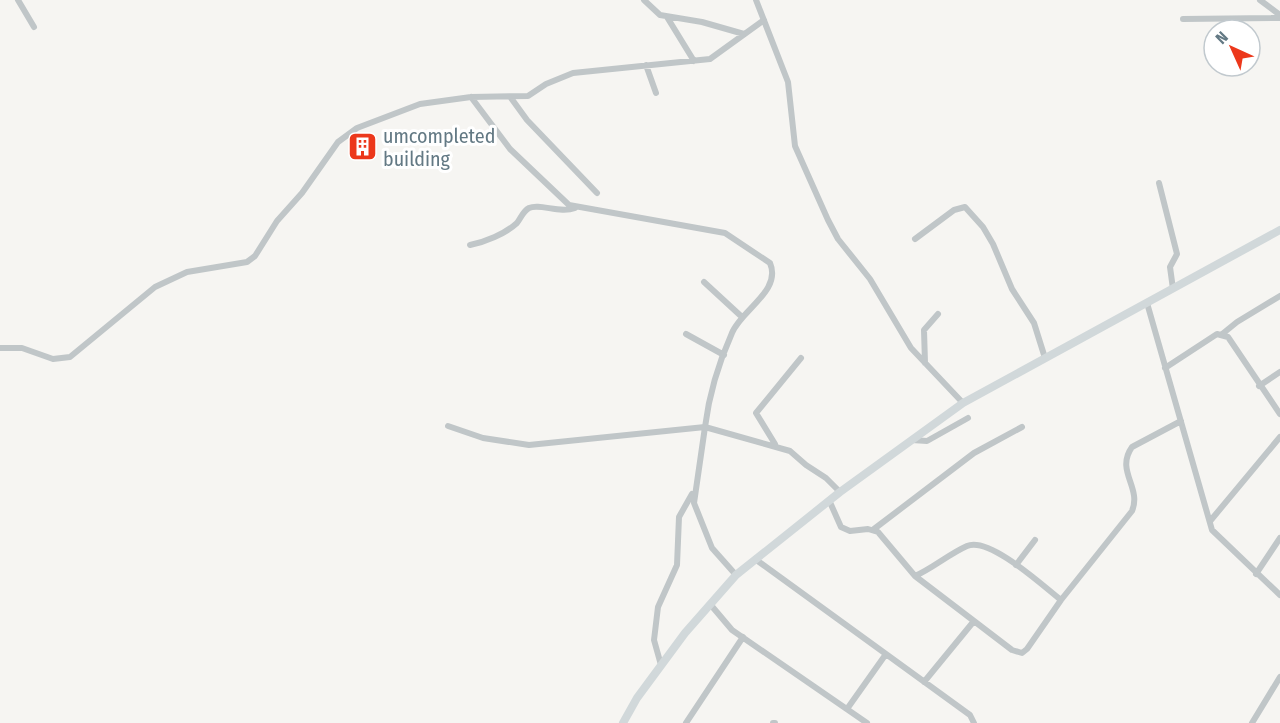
<svg xmlns="http://www.w3.org/2000/svg" width="1280" height="723" font-family="'Fira Sans Condensed',sans-serif">
<style>
.lines{fill:none;stroke-linecap:round;stroke-linejoin:round}
.street{stroke:#c0c6c8;stroke-width:6}
.secondary{stroke:#d1d8da;stroke-width:8}
.labels{text-anchor:middle;stroke-width:6;stroke-linejoin:round;paint-order:stroke}
.poi-label{font-size:20px;fill:#637984;stroke:#fff;text-anchor:start}
</style>
<rect width="100%" height="100%" fill="#f6f5f2"/>
<g class="lines">
<!-- street -->
<path class="street" d="M18,0L34,27
M644,0L660,15L702,22L744,34
M756,0L788,82L795,146L828,220L838,239L870,279L911,348L963,403
M1260,0L1280,15
M667,17L694,61
M1183,19L1280,18
M646,65L656,93
M471,97L510,149L569,205L725,233L770,263C782,291 741,310 732,333C719,362 709,395 705,427L790,451L806,465L826,478L840,492
M511,98L527,120L597,193
M1159,183L1177,254L1170,267L1173,289
M915,239L954,210L965,207L983,227L993,244L1012,289L1034,323L1045,358
M470,245C485,242 505,234 517,223C521,218 523,211 529,208C540,203 560,214 575,208
M704,282L742,317
M1147,303L1212,530L1280,595
M686,334L724,355
M1221,335L1237,322L1280,296
M0,348H22L53,359L70,357L155,287L187,272L247,262L255,256L277,221L302,193L338,142L357,128L420,104L471,97L528,96L546,84L573,73L710,59L764,20
M925,363L924,330L938,314
M1165,368L1217,334L1228,337L1280,414
M1259,386L1280,372
M448,426L483,438L529,445L705,427L694,503L712,548L736,575
M912,440L927,441L968,418
M775,444L756,413L801,358
M829,500L841,527L850,531L868,529L878,532L915,576L974,621
M1211,520L1280,437
M874,529L974,453L1022,427
M755,559L970,715L974,723
M1016,565L1035,540
M1256,574L1280,538
M915,576C933,568 949,554 967,546C989,536 1043,586 1061,600
M710,604L732,630L867,723
M661,665L654,640L658,607L677,565L679,517L692,494
M924,682L974,621L1012,650L1022,653L1027,649L1061,600L1132,511C1142,487 1115,471 1132,447L1181,421
M847,709L886,654
M686,723L743,637
M773,723H775
M1252,723L1280,677"/>
<!-- secondary -->
<path class="secondary" d="M623,723L637,698L685,633L736,575L840,492L963,403L1280,230"/>
</g>
<!-- icons -->
<defs>
<symbol id="building-square" viewBox="-11 -11 22 22"><rect x="-9" y="-9" width="18" height="18" rx="4" fill="#ec381b" stroke="#fff"/><path d="M-4-6H4V6H1V3H-1V6H-4ZM-2.5-4.3h1.7v1.8h-1.7ZM.8-4.3h1.7v1.8H.8ZM-2.5-1h1.7V.8h-1.7ZM.8-1h1.7V.8H.8Z" fill="#fff"/></symbol>
</defs>
<g fill-rule="evenodd">
<use href="#building-square" x="346" y="130" width="33" height="33"/>
</g>
<g class="labels">
<!-- poi labels -->
<g class="poi-label">
<text x="383" y="143">umcompleted<tspan x="383" dy="23">building</tspan></text>
</g>
</g>
<!-- north arrow -->
<g transform="translate(1232 48) rotate(315)"><circle r="28" fill="#ffffff" stroke="#c1c9ce" stroke-width="1.5"/>
<path d="M0-4.5L10 22L0 15L-10 22Z" fill="#ec381b"/>
<text y="-9" font-size="16" font-weight="bold" text-anchor="middle" fill="#637984">N</text>
</g>
</svg>
